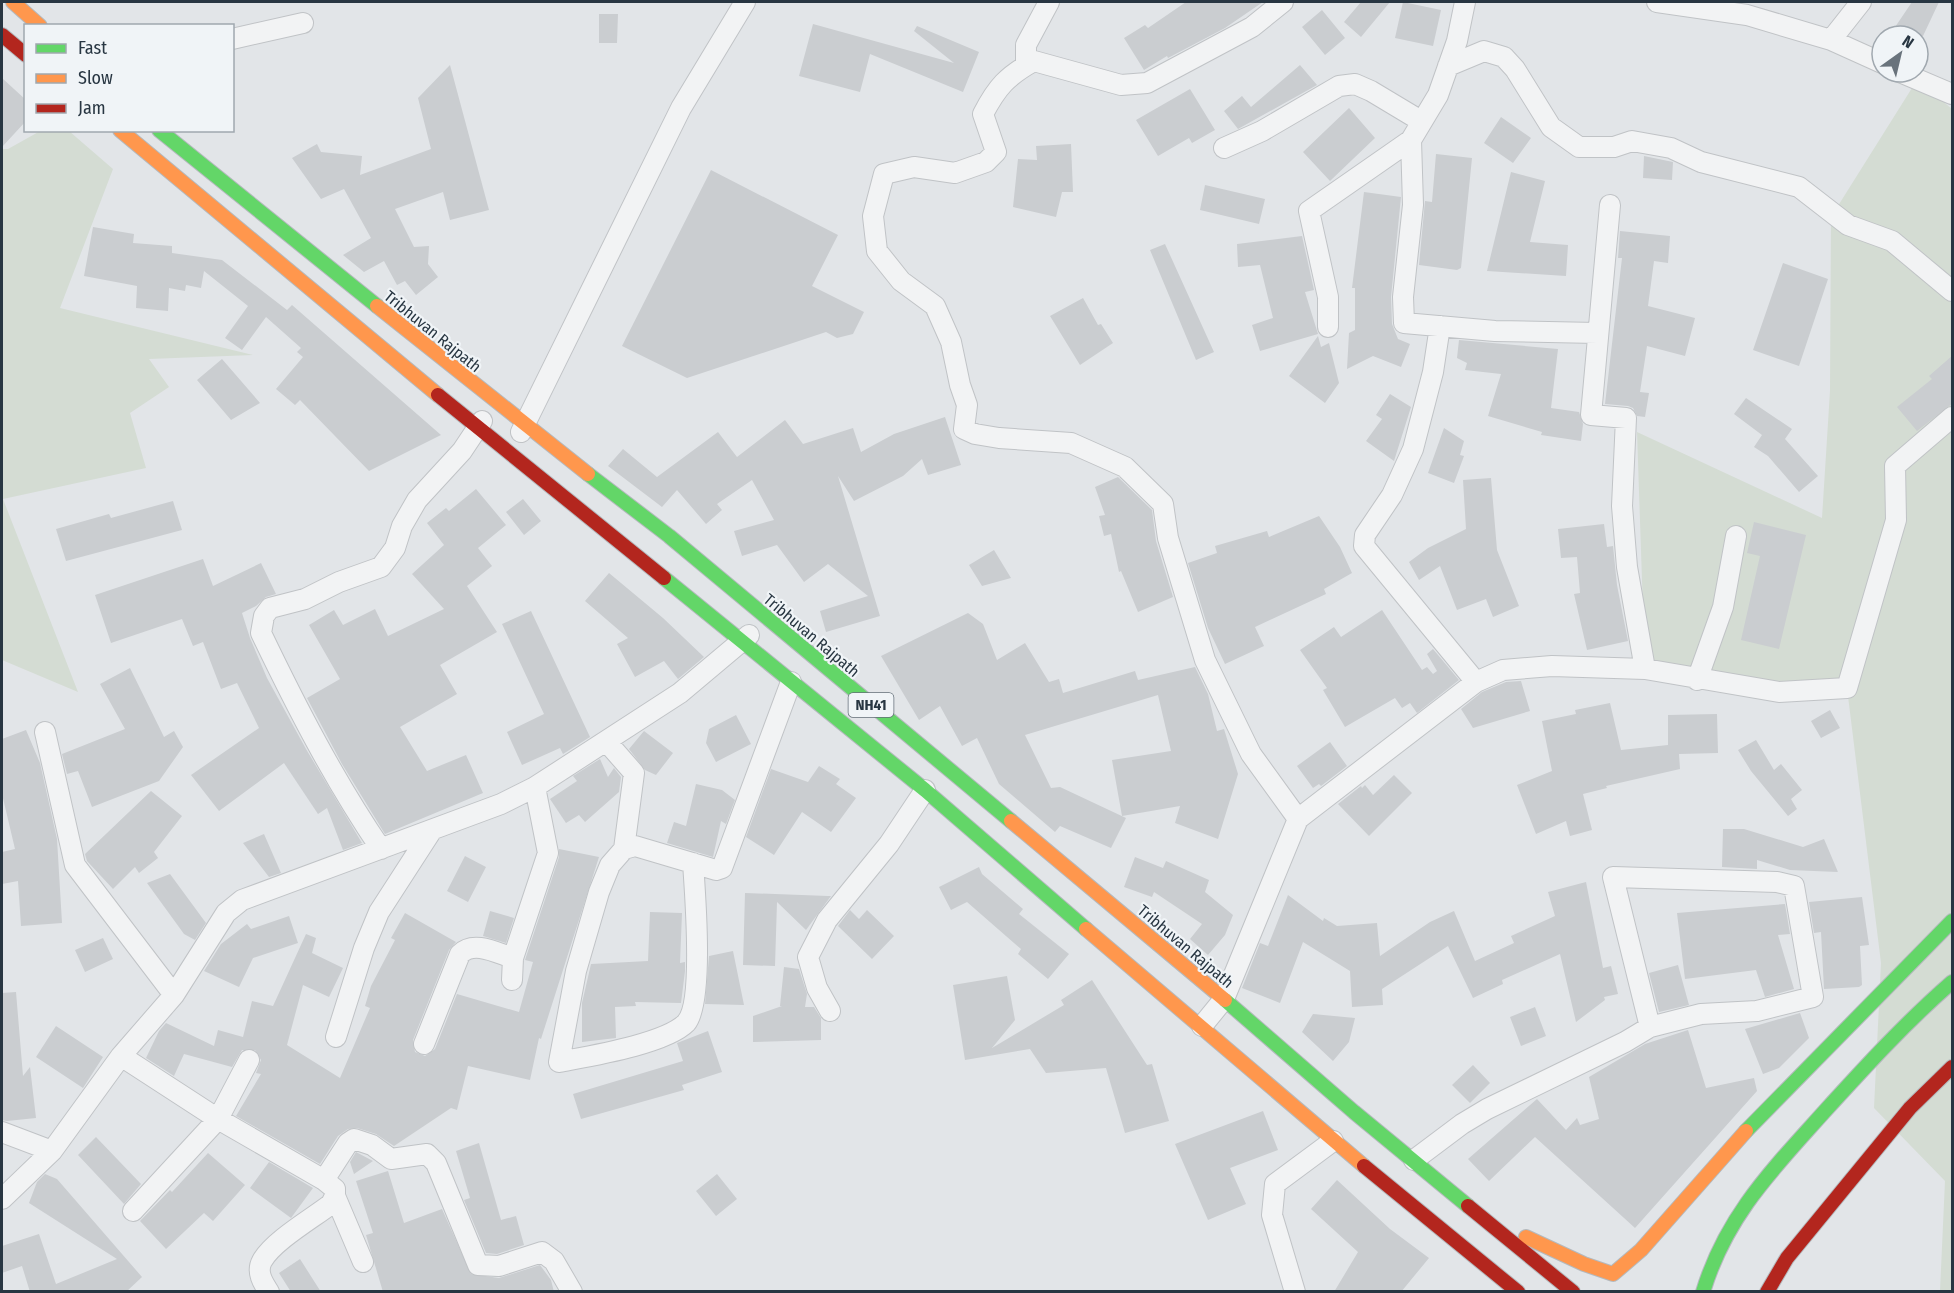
<svg xmlns="http://www.w3.org/2000/svg" width="1954" height="1293" font-family="'Fira Sans Condensed',sans-serif">
<style>
.green{fill:#d4dcd3}
.building{fill:#cacdd0}
.lines{fill:none;stroke-linecap:round;stroke-linejoin:round}
.street-casing{stroke:#c0c3c6;stroke-width:22}
.fast-casing{stroke:#b4b9bd;stroke-width:16}
.slow-casing{stroke:#b4b9bd;stroke-width:16}
.jam-casing{stroke:#b4b9bd;stroke-width:16}
.street{stroke:#f2f3f4;stroke-width:20}
.fast{stroke:#63d668;stroke-width:14}
.slow{stroke:#ff974d;stroke-width:14}
.jam{stroke:#b3261e;stroke-width:14}
.labels{text-anchor:middle;stroke-width:4.5;stroke-linejoin:round;paint-order:stroke}
.shield{fill:#f0f4f7;stroke:#646f78;stroke-width:1.5}
.shield-label{font-size:15px;font-weight:bold;fill:#283642}
.street-label{font-size:16px;fill:#283642;stroke:#f0f4f7}
</style>
<rect width="100%" height="100%" fill="#e2e5e8"/>
<!-- green -->
<path class="green" d="M1917,80L1952,109V1291H1940L1945,1181L1874,1108L1881,963L1847,688L1645,669L1637,432L1822,518L1830,391L1831,217Z
M42,130L69,131L113,169L60,308L253,355L149,359L169,387L130,413L146,468L3,499L78,692L2,660V149H8Z"/>
<!-- building -->
<path class="building" d="M1186,2H1263L1225,28L1168,58L1167,56L1144,70L1124,38L1145,25L1148,28Z
M1361,2H1390L1361,37L1344,22Z
M1403,2L1441,10L1433,46L1395,38Z
M1912,2H1939L1923,36H1889Z
M1322,10L1345,38L1325,55L1302,27Z
M599,14H618L617,43H599Z
M813,24L954,63L914,31L917,26L979,52L963,92L870,54L860,92L799,76Z
M450,65L489,210L450,220L443,192L395,209L414,247L429,246L428,264L438,277L416,295L405,281L397,285L384,261L364,272L343,255L371,238L344,189L321,199L292,158L317,144L321,152L362,156L360,175L431,149L418,98Z
M1300,65L1317,85L1238,129L1224,111L1242,96L1251,107Z
M2,78L26,100V121L2,147Z
M1190,89L1215,130L1192,143L1189,138L1158,156L1136,120Z
M1349,108L1375,138L1330,181L1303,152Z
M1501,117L1531,138L1513,163L1484,143Z
M1071,144L1073,192H1062L1056,217L1013,207L1018,159L1037,160L1036,146Z
M1436,154L1472,158L1461,268L1457,270L1419,265L1425,201L1432,202Z
M1644,156L1673,162L1672,180L1643,178Z
M711,170L838,235L812,286L864,312L853,334L837,338L826,332L687,378L622,346Z
M1511,172L1545,181L1530,242L1568,245L1566,276L1487,271Z
M1205,185L1265,199L1259,224L1200,210Z
M1364,192L1401,197L1391,297L1392,324L1398,339L1410,344L1401,367L1373,356L1347,369L1349,333L1355,330V288H1352Z
M93,227L134,234L133,243L172,246V253L222,260L287,310L292,305L441,435L369,471L300,400L295,405L276,389L303,357L297,352L301,348L266,317L242,350L225,338L248,306L204,271L201,288L186,285L185,291L169,288L168,311L136,308L137,286L84,276Z
M1620,231L1670,236L1668,263L1654,261L1648,306L1695,318L1685,356L1647,346L1640,392L1649,393L1645,417L1637,416L1633,408L1628,406L1605,404L1622,258H1618Z
M1302,236L1314,290L1305,292L1318,334L1260,351L1252,325L1273,318L1260,265L1238,267L1237,244Z
M1165,244L1214,352L1196,360L1150,250Z
M1783,263L1828,279L1799,366L1753,350Z
M1083,298L1098,325L1101,324L1113,343L1080,365L1050,316Z
M1318,336L1321,347L1329,343L1339,383L1325,403L1289,376Z
M1459,340L1558,349L1551,408L1579,412L1583,424L1581,441L1541,435L1542,432L1488,416L1501,374L1465,370L1467,363L1457,358Z
M1953,355V403L1917,431L1897,407L1932,379L1929,376Z
M222,359L260,403L231,420L197,380Z
M1390,394L1411,407L1394,461L1366,441L1382,419L1376,415Z
M1746,398L1792,429L1785,439L1818,476L1799,492L1768,456L1754,447L1762,435L1734,414Z
M945,417L961,465L928,475L922,459L903,476L854,501L838,476L880,616L826,632L820,611L868,596L828,564L804,582L777,545L742,556L734,531L774,520L752,480L717,504L722,510L706,524L677,490L662,507L608,466L623,449L657,477L718,432L737,457L785,420L803,444L853,428L861,452L894,434Z
M1444,428L1464,441L1460,455L1464,456L1454,483L1428,473Z
M1118,477L1152,510L1156,541L1173,597L1138,612L1121,571L1119,572L1111,534L1104,536L1099,516L1105,515L1095,487Z
M1491,478L1497,550L1519,606L1493,617L1486,599L1457,610L1440,566L1419,580L1409,562L1428,548L1466,529L1463,480Z
M476,489L506,525L478,548L492,566L467,586L497,632L440,665L457,694L400,727L427,771L466,755L483,793L385,834L342,764L307,698L340,679L309,625L334,610L343,625L375,609L388,636L444,609L412,574L444,545L427,523L446,508L449,511Z
M523,499L541,521L524,535L506,512Z
M173,501L182,530L66,561L56,529L109,514L111,518Z
M1319,516L1340,547L1352,573L1324,589L1326,594L1255,627L1264,646L1225,664L1208,628L1188,563L1217,553L1215,546L1267,531L1269,537Z
M1754,522L1806,535L1779,649L1741,640L1760,556L1747,553Z
M1604,524L1607,547L1613,546L1617,585L1628,641L1587,650L1574,594L1580,593L1577,557L1561,558L1558,529Z
M994,550L1011,578L982,586L969,565Z
M203,559L213,586L261,563L276,594L266,597L256,606L242,613L250,638L267,678L306,749L362,843L343,850L327,808L318,814L284,763L219,811L191,775L259,728L237,683L221,689L203,642L193,646L182,619L111,643L95,595Z
M609,573L663,618L704,657L678,679L664,661L635,677L617,644L628,638L585,601Z
M1382,610L1422,670L1427,667L1433,674L1437,671L1427,654L1433,649L1459,680L1417,713L1410,703L1402,708L1395,698L1345,727L1323,690L1327,688L1300,650L1334,627L1341,637Z
M531,611L590,737L563,754L560,748L522,765L507,732L544,714L502,624Z
M968,613L983,624L997,660L1025,643L1049,682L1059,679L1063,693L1135,671L1138,680L1195,667L1208,694L1217,731L1224,729L1238,774L1218,839L1175,823L1180,806L1122,816L1112,760L1171,751L1158,695L1025,735L1051,788L1060,787L1126,818L1111,848L1060,826L1055,832L999,784L977,738L962,746L940,706L919,720L881,656Z
M130,668L164,737L174,731L183,747L159,781L92,807L78,771L67,774L62,754L125,729L100,684Z
M1521,681L1530,711L1473,728L1461,709L1482,692L1506,682Z
M1610,703L1621,750L1668,745V715L1717,714L1718,753L1679,754L1680,769L1606,786L1607,788L1583,794L1592,830L1570,836L1566,821L1536,834L1517,785L1552,771L1542,721L1576,714L1575,710Z
M1830,710L1840,728L1821,738L1811,721Z
M736,715L751,744L716,762L706,743L709,729Z
M26,730L40,763L57,839L62,923L21,926L18,881L2,884V852L15,849L2,794V739Z
M644,731L673,753L656,775L645,770L629,749Z
M1756,740L1774,770L1781,764L1802,790L1791,799L1797,809L1788,816L1751,771L1738,750Z
M1330,742L1347,766L1321,786L1319,784L1313,788L1297,766Z
M600,759L608,777L614,768L621,777L619,792L585,822L579,815L566,823L550,799L577,781L573,776Z
M819,766L840,779L836,784L856,798L831,832L802,812L774,855L746,837L771,769L808,782Z
M1394,775L1412,793L1369,836L1338,804L1361,786L1362,788L1365,785L1373,795Z
M696,784L722,790L735,800L726,824L721,821L713,857L667,843L674,822L686,826Z
M151,791L182,816L154,852L158,858L139,873L135,867L113,889L87,861L85,854Z
M1723,829H1744L1803,847L1824,839L1838,872L1790,870L1757,860V869L1722,867Z
M264,834L281,873L269,877L243,843Z
M559,849L599,857L541,1039L539,1038L530,1080L468,1066L457,1110L451,1108L394,1146L376,1134L357,1128L348,1129L338,1136L320,1164L236,1116L261,1074L256,1073L261,1060L255,1050H242L232,1067L184,1054L174,1076L146,1058L159,1031L166,1023L214,1046L218,1030L243,1037L252,1001L273,1006L306,934L316,938L312,953L343,968L329,997L303,985L287,1045L340,1078L370,1008L365,1006L371,986L395,940L391,938L405,913L456,942L449,950L413,1040L415,1052L425,1056L435,1049L457,994L519,1012L533,962L525,960L559,857Z
M465,856L486,867L468,902L447,891Z
M1135,857L1163,868L1166,861L1209,880L1205,892L1233,915L1225,935L1208,955L1190,939L1202,924L1154,892L1152,897L1124,887Z
M979,867L982,874L1023,909L1019,914L1069,954L1048,979L1018,954L1021,949L967,902L951,910L939,887Z
M170,874L206,923L195,940L184,934L147,883Z
M1586,882L1603,968L1611,966L1618,994L1604,997L1605,1000L1576,1022L1560,954L1502,980L1503,984L1473,998L1448,946L1382,989L1383,1005L1352,1007L1350,971L1303,942L1280,1003L1242,988L1260,943L1268,946L1288,895L1323,921L1324,918L1337,926L1377,923L1380,956L1430,922L1454,911L1475,961L1514,943L1511,936L1555,916L1548,892Z
M745,893L828,896H831L806,930L777,902L775,966L743,965Z
M1862,897L1869,945L1860,946L1862,985L1859,987L1824,989L1821,932L1814,933L1809,902Z
M1785,904L1790,934L1778,935L1794,989L1765,997L1756,970L1685,979L1677,913Z
M850,910L859,919L867,910L894,936L872,959L838,926Z
M490,911L514,918L506,943L483,936Z
M650,912L682,913L680,963L685,962V971L681,1003L635,1002L636,1006L615,1007L616,1038L582,1042V1003L591,964L648,961Z
M289,916L298,943L253,958L239,987L204,971L221,944L247,924L251,929Z
M103,938L113,959L85,972L75,950Z
M733,951L744,1005L705,1004L709,956Z
M1678,965L1689,1005L1659,1012L1649,973Z
M784,967L799,969L807,994L805,1007H814L821,1018V1040L753,1042V1016L782,1006H780Z
M1007,976L1015,1020L992,1048L1064,1005L1061,1000L1092,980L1147,1065L1152,1064L1169,1121L1125,1133L1106,1068L1046,1073L1030,1049L965,1060L953,985Z
M16,992L23,1076L30,1067L36,1118L7,1121L2,1120V993Z
M1535,1007L1546,1036L1521,1046L1510,1017Z
M1800,1013L1809,1038L1779,1068L1763,1074L1745,1029Z
M1313,1014L1355,1018L1349,1042L1333,1061L1302,1032Z
M56,1026L103,1057L83,1088L36,1057Z
M1688,1030L1706,1088L1754,1078L1757,1091L1635,1228L1535,1137L1489,1181L1468,1159L1537,1099L1566,1130L1577,1118L1580,1125L1599,1119L1589,1077L1645,1044Z
M708,1031L722,1072L682,1085L684,1090L581,1119L573,1094L683,1061L677,1043Z
M1473,1065L1490,1083L1470,1103L1452,1085Z
M1263,1111L1278,1150L1230,1168L1246,1204L1208,1220L1175,1144Z
M96,1137L141,1184L124,1204L78,1155Z
M479,1143L501,1220L516,1216L524,1245L497,1254L486,1253L464,1200L470,1198L456,1151Z
M356,1152L373,1161L354,1174L350,1162Z
M208,1153L245,1185L213,1221L204,1213L166,1249L140,1221L170,1190L172,1192Z
M269,1162L313,1188L291,1218L250,1188Z
M388,1171L404,1223L442,1209L471,1274L499,1278L540,1265L551,1280L554,1292H383L366,1235L373,1233L356,1181Z
M45,1174L57,1179L142,1277L126,1292H30L22,1266L2,1273V1246L39,1234L56,1284L117,1259L29,1203L37,1182Z
M717,1174L737,1199L716,1216L696,1191Z
M1337,1180L1390,1229L1429,1258L1401,1292H1334L1358,1252L1311,1209Z
M300,1259L321,1292H291L279,1273Z"/>
<g class="lines">
<defs>
<path id="street" d="M1283,2L1252,27L1147,83L1121,85L1034,61C1007,76 997,87 983,114L996,152L986,162L955,173L914,167L884,174L873,216L877,251L901,281L935,306L951,342L960,385L967,405L964,429L975,434L999,438L1071,443L1125,467L1163,504L1168,538L1205,660L1251,754L1298,819
M1465,2L1457,41L1438,95L1411,140L1413,205L1403,297L1404,323L1495,331L1597,333
M1657,2L1747,15L1831,40L1861,2
M232,39L303,23
M1831,40L1882,63
M1026,65V45L1049,2
M1448,66L1484,51L1504,57L1515,69L1551,127L1579,147H1614L1632,141L1671,148L1701,162L1799,187L1848,225L1892,241L1952,291
M1900,72L1952,94
M1224,148L1262,131L1339,86L1355,84L1371,91L1421,121
M1610,205L1591,415L1626,418L1622,506L1627,567L1645,669
M1440,326L1433,372L1413,449L1392,495L1365,535L1364,546L1476,682
M1328,327V297L1309,211L1411,140
M521,432L681,108L745,2
M1697,680L1723,607L1736,536
M45,732L75,865L174,995
M606,741L634,773L624,849
M381,849C334,780 297,708 261,633L264,616L270,608L305,599L339,582L381,567L395,548L402,526L417,500L462,451L482,421
M693,863C695,892 704,1003 686,1023C665,1044 590,1056 559,1062L576,971L599,892L610,865L624,849L635,846L716,870L722,868L791,682
M512,980L513,958L548,853L535,787
M830,1011L817,988L808,957L827,920L889,844L925,790
M1202,1026L1224,999L1298,819L1476,682L1503,670L1552,666L1645,669L1779,692L1847,688L1896,520L1895,466L1952,417
M336,1037L364,948L379,912L432,830
M424,1044L460,954C474,940 497,953 513,958
M121,1056L218,1119L324,1180L335,1189V1196L331,1204C313,1218 273,1241 262,1261C256,1272 263,1283 269,1292
M2,1132L52,1151
M1414,1160L1462,1124L1487,1109L1625,1042L1650,1027L1701,1014L1757,1011L1813,997L1794,886L1777,882L1613,877L1650,1027
M324,1180L348,1143L354,1139L372,1145L391,1159L427,1154L436,1163L478,1265L499,1266L542,1252L554,1261L572,1292
M335,1196L363,1262
M2,1199L52,1151L121,1056L174,995L226,913L242,900L501,804L535,787L680,693L749,635
M133,1211L218,1119L249,1060
M1295,1292L1272,1215L1275,1184L1333,1141"/>
<path id="fast" d="M159,130L377,306
M588,474L669,536L1011,821
M664,578L925,790L1086,929
M1225,1000L1354,1112L1468,1206
M1746,1131L1952,921
M1703,1292C1726,1216 1772,1170 1824,1112C1865,1067 1906,1022 1952,982"/>
<path id="slow" d="M13,2L40,26
M120,130L438,395
M377,306L588,474
M1011,821L1225,1000
M1086,929L1364,1166
M1526,1237L1584,1264L1613,1274L1641,1250L1746,1131"/>
<path id="jam" d="M2,35L26,55
M438,395L664,578
M1364,1166L1518,1292
M1468,1206L1573,1292
M1767,1292L1787,1258L1910,1108L1952,1067"/>
</defs>
<!-- street casing -->
<use href="#street" class="street-casing"/>
<!-- fast casing -->
<use href="#fast" class="fast-casing"/>
<!-- slow casing -->
<use href="#slow" class="slow-casing"/>
<!-- jam casing -->
<use href="#jam" class="jam-casing"/>
<!-- street -->
<use href="#street" class="street"/>
<!-- fast -->
<use href="#fast" class="fast"/>
<!-- slow -->
<use href="#slow" class="slow"/>
<!-- jam -->
<use href="#jam" class="jam"/>
</g>
<g class="labels">
<!-- shield labels -->
<rect class="shield" x="848.5" y="693" width="45" height="24" rx="4.5"/>
<g class="shield-label">
<text x="871" y="710">NH41</text>
</g>
<!-- street labels -->
<g class="street-label">
<text transform="translate(433 331) rotate(39)" y="6">Tribhuvan Rajpath</text>
<text transform="translate(812 635) rotate(40)" y="6">Tribhuvan Rajpath</text>
<text transform="translate(1186 946) rotate(40)" y="6">Tribhuvan Rajpath</text>
</g>
</g>
<!-- border -->
<rect width="1954" height="1293" fill="none" stroke="#283642" stroke-width="6"/>
<!-- legend -->
<rect x="24" y="24" width="210" height="108" fill="#f0f4f7" stroke="#a0a8af" stroke-width="1.5"/>
<rect x="36" y="44" width="30" height="9" fill="#63d668" stroke="#a0a8af" stroke-width="1.5"/>
<text x="78" y="54" font-size="18" fill="#283642">Fast</text>
<rect x="36" y="74" width="30" height="9" fill="#ff974d" stroke="#a0a8af" stroke-width="1.5"/>
<text x="78" y="84" font-size="18" fill="#283642">Slow</text>
<rect x="36" y="104" width="30" height="9" fill="#b3261e" stroke="#a0a8af" stroke-width="1.5"/>
<text x="78" y="114" font-size="18" fill="#283642">Jam</text>
<!-- north arrow -->
<g transform="translate(1900 54) rotate(34)"><circle r="28" fill="#f0f4f7" stroke="#a0a8af" stroke-width="1.5"/>
<path d="M0-4.5L10 22L0 15L-10 22Z" fill="#69737c"/>
<text y="-9" font-size="16" font-weight="bold" text-anchor="middle" fill="#283642">N</text>
</g>
</svg>
